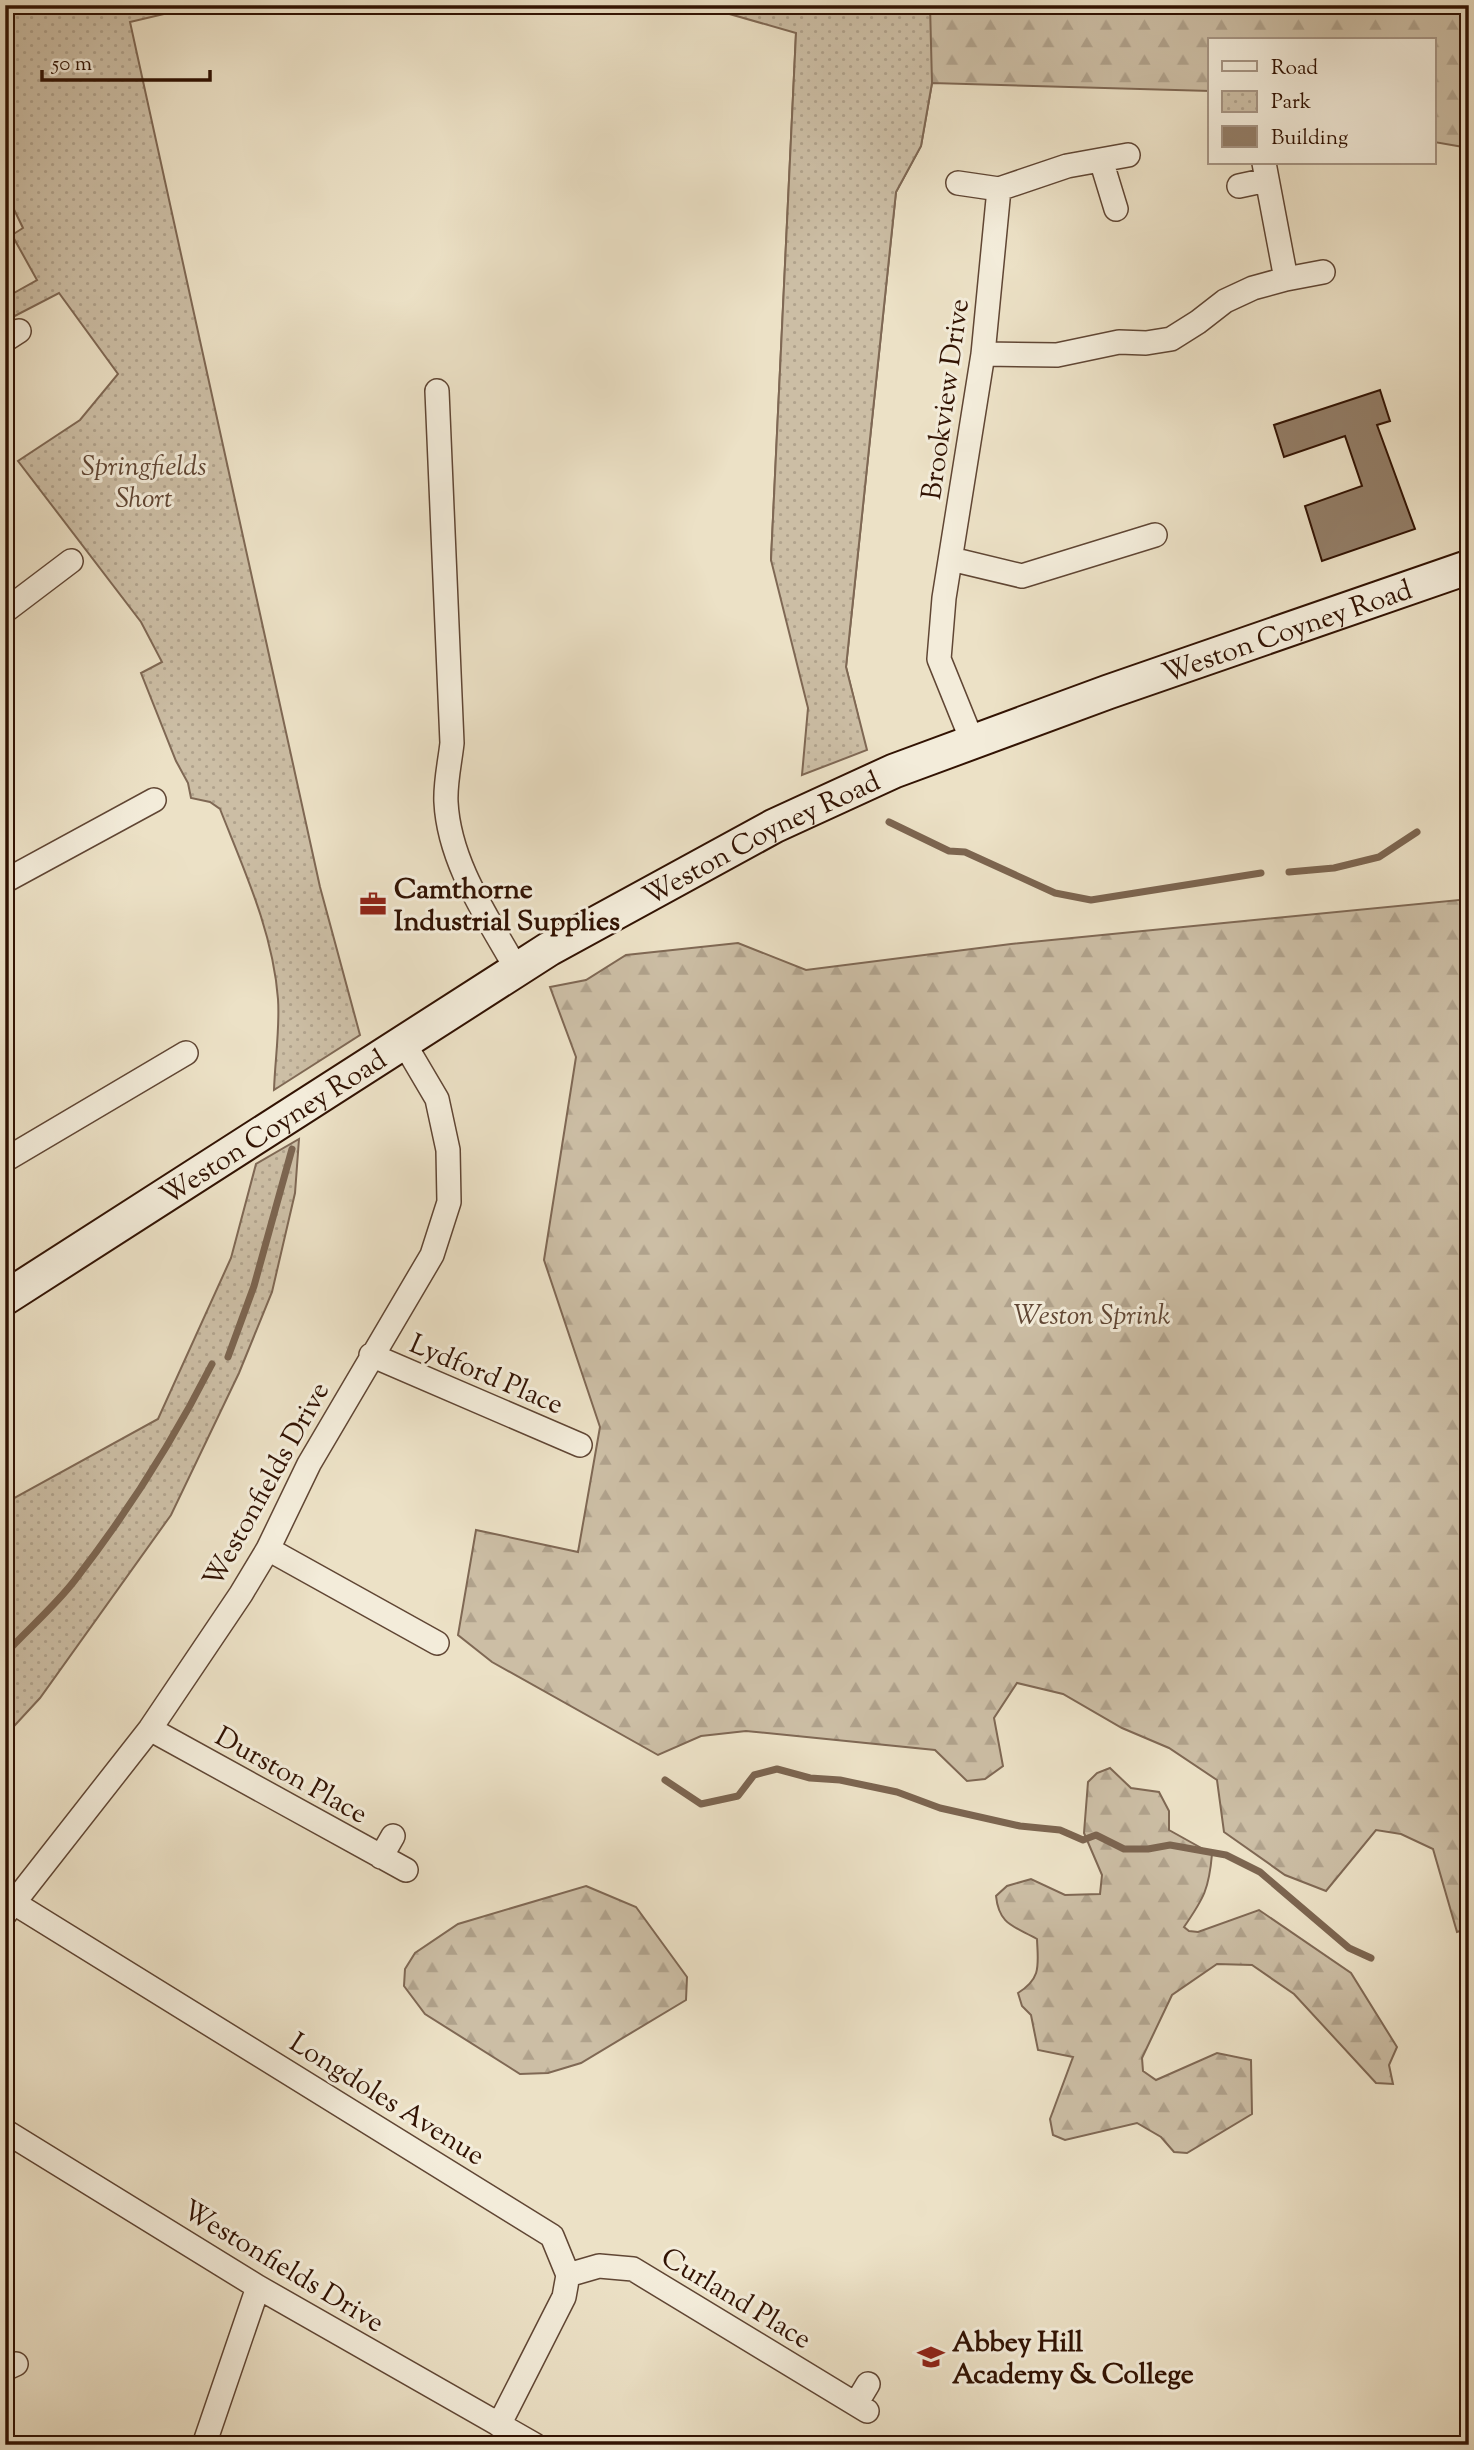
<svg xmlns="http://www.w3.org/2000/svg" width="1474" height="2450" font-family="'Sorts Mill Goudy',serif">
<style>
.forest{fill:url(#forest-firs);stroke:#7f6854;stroke-width:2}
.park{fill:url(#park-dots);stroke:#7f6854;stroke-width:2}
.lines{fill:none;stroke-linecap:round;stroke-linejoin:round}
.stream{stroke:#7c6550;stroke-width:7}
.building{fill:#937e68;stroke:#321303;stroke-width:2}
.street-casing{stroke:#604634;stroke-width:26}
.secondary-casing{stroke:#321303;stroke-width:37}
.street{stroke:#f3ecda;stroke-width:23}
.secondary{stroke:#f3ecda;stroke-width:33}
.labels{text-anchor:middle;stroke-width:6;stroke-linejoin:round;paint-order:stroke}
.street-label{font-size:28px;fill:#321303;stroke:#f3ecda}
.park-label{font-size:28px;font-style:italic;fill:#604634;stroke:#f3ecda}
.poi-label{font-size:28px;font-weight:bold;fill:#321303;stroke:#f3ecda;text-anchor:start}
</style>
<defs>
<pattern id="forest-firs" width="22" height="20" patternUnits="userSpaceOnUse" patternTransform="scale(1.75)"><rect width="22" height="20" fill="#ccbea5"/><path d="M5 1l3.5 6h-7zM16 11l3.5 6h-7z" fill="#b0a28c"/></pattern>
<pattern id="park-dots" width="8" height="8" patternUnits="userSpaceOnUse" patternTransform="scale(1.75)"><rect width="8" height="8" fill="#ccbea5"/><path d="M2 2h.1M6 6h.1" fill="none" stroke="#b0a28c" stroke-width="1.8" stroke-linecap="round"/></pattern>
</defs>
<rect width="100%" height="100%" fill="#ece1c6"/>
<filter id="stains"><feTurbulence type="fractalNoise" baseFrequency=".00286" numOctaves="4"/><feColorMatrix values="0 0 0 0 .2 0 0 0 0 .09 0 0 0 0 .02 0 0 0 .5 -.17"/></filter>
<radialGradient id="worn" r=".72"><stop offset=".6" stop-color="#630" stop-opacity="0"/><stop offset="1" stop-color="#630" stop-opacity=".3"/></radialGradient>
<!-- forest -->
<path class="forest" d="M776,5H1469V148L1434,142V40H1210V91L932,83L921,146L896,192L846,667L858,716L771,560L796,33Z
M1469,899V1928L1457,1932L1433,1849L1401,1834L1376,1830L1326,1891L1285,1875L1224,1832L1217,1780L1169,1748L1122,1728L1063,1694L1017,1683L994,1718L1003,1766L985,1779L967,1781L935,1750L746,1731L701,1736L658,1755L492,1662L458,1635L476,1530L578,1552L600,1427L544,1260L576,1057L550,987L586,980L626,955L738,943L806,970L1011,944Z
M1110,1768L1131,1788L1159,1792L1169,1811V1830L1212,1854C1209,1889 1204,1898 1184,1927L1189,1931L1198,1932L1259,1910L1351,1973L1397,2047L1389,2065L1393,2084L1376,2083L1294,1994L1252,1965L1217,1964L1172,1995L1142,2058L1143,2071L1156,2080L1217,2053L1251,2060L1252,2114L1187,2153L1174,2152L1161,2137L1137,2123L1065,2140L1053,2135L1050,2119L1073,2057L1038,2050L1031,2015L1022,2006L1018,1993C1042,1978 1038,1965 1037,1939C1014,1926 999,1925 996,1896L1007,1886L1031,1879L1065,1895L1100,1894L1102,1875L1084,1833L1088,1782L1097,1773Z
M586,1886L636,1907L687,1977L686,2000L581,2063L548,2073L520,2074L425,2014L404,1986L405,1969L415,1953L458,1924Z"/>
<!-- park -->
<path class="park" d="M5,5H202L130,22L320,887L360,1035L274,1090C275,1060 280,1028 278,999C273,932 244,870 220,809L210,802L191,798L188,783L176,761L141,673L162,662L141,622L18,461L80,420L118,374L59,293L5,321V298L37,280L12,235L23,228L5,191Z
M698,5H930L932,83L921,146L896,192L846,667L867,750L802,775L808,708L771,560L796,33Z
M299,1139L295,1193L272,1292L239,1373L171,1515L40,1698L5,1736V1503L158,1419L231,1258L256,1164Z"/>
<g class="lines">
<!-- stream -->
<path class="stream" d="M889,822L949,851L965,852L1055,893L1091,900L1261,873
M1289,872L1334,868L1379,857L1417,832
M228,1357L254,1286L292,1149
M5,1654C28,1629 55,1606 75,1580C128,1512 173,1441 212,1364
M665,1780L701,1804L738,1796L754,1775L777,1769L810,1778L840,1780L897,1792L940,1808L1020,1826L1060,1830L1083,1840L1096,1835L1124,1849H1148L1170,1845L1226,1855L1260,1872L1349,1948L1371,1958"/>
</g>
<!-- building -->
<path class="building" d="M1380,390L1390,421L1377,425L1415,529L1322,561L1305,506L1362,486L1345,436L1284,457L1274,425Z"/>
<g class="lines">
<defs>
<path id="street" d="M1101,160L1116,209
M958,183L999,189
M1239,186L1267,180
M1286,279L1323,272
M5,340L19,331
M983,354L1057,355L1119,342L1146,343L1171,339L1198,322L1225,301L1253,288L1286,279L1264,163
M437,391L452,743C450,762 445,783 446,802C449,863 488,918 517,970
M951,559L1022,576L1155,535
M5,611L71,561
M973,743L939,659L944,598L983,354L999,189L1067,166L1128,155
M5,881L154,800
M5,1160L186,1053
M371,1355L580,1445
M268,1549L437,1643
M150,1729L406,1870
M381,1857L393,1836
M14,1903L552,2236L568,2275L564,2297L499,2425
M5,1914L150,1729L241,1594L268,1549L309,1464L432,1255L449,1202L448,1150L437,1099L404,1043
M5,2131L258,2287L535,2445
M568,2275L599,2266L633,2269L867,2411
M5,2369L16,2364
M856,2404L868,2384
M204,2445L258,2287"/>
<g id="secondary">
<path id="s1" d="M5,1298L549,949L774,826L894,771L1108,692L1469,567"/>
</g>
</defs>
<!-- street casing -->
<use href="#street" class="street-casing"/>
<!-- secondary casing -->
<use href="#secondary" class="secondary-casing"/>
<!-- street -->
<use href="#street" class="street"/>
<!-- secondary -->
<use href="#secondary" class="secondary"/>
</g>
<!-- icons -->
<defs>
<symbol id="office-bare" viewBox="-9 -9 18 18"><path d="M-6-3h4V-5.5h4V-3h4V5H-6ZM-1-4.5V-3h2v-1.5ZM-6 0V1H6V0Z" fill="#8f2418" stroke="#f3ecda" stroke-width="2.5" paint-order="stroke"/></symbol>
<symbol id="school-bare" viewBox="-9 -9 18 18"><path d="M0-5L7-2L0 1L-7-2ZM-4 1L0 2.5L4 1V4Q0 6-4 4Z" fill="#8f2418" stroke="#f3ecda" stroke-width="2.5" paint-order="stroke"/></symbol>
</defs>
<g fill-rule="evenodd">
<use href="#office-bare" x="354" y="885" width="38" height="38"/>
<use href="#school-bare" x="912" y="2338" width="38" height="38"/>
</g>
<g class="labels">
<!-- street labels -->
<g class="street-label">
<text transform="translate(944 399) rotate(-82)" y="10">Brookview Drive</text>
<text dy="10" stroke="none"><textPath href="#s1" startOffset="1452">Weston Coyney Road</textPath></text>
<text dy="10" stroke="none"><textPath href="#s1" startOffset="886">Weston Coyney Road</textPath></text>
<text dy="10" stroke="none"><textPath href="#s1" startOffset="318">Weston Coyney Road</textPath></text>
<text transform="translate(487 1373) rotate(23)" y="10">Lydford Place</text>
<text transform="translate(265 1484) rotate(-61)" y="10">Westonfields Drive</text>
<text transform="translate(292 1774) rotate(29)" y="10">Durston Place</text>
<text transform="translate(388 2098) rotate(32)" y="10">Longdoles Avenue</text>
<text transform="translate(284 2265) rotate(31)" y="10">Westonfields Drive</text>
<text transform="translate(737 2297) rotate(31)" y="10">Curland Place</text>
</g>
<!-- park labels -->
<g class="park-label">
<text x="144" y="475">Springfields<tspan x="144" dy="32">Short</tspan></text>
<text x="1092" y="1324">Weston Sprink</text>
</g>
<!-- poi labels -->
<g class="poi-label">
<text x="394" y="898">Camthorne<tspan x="394" dy="32">Industrial Supplies</tspan></text>
<text x="952" y="2351">Abbey Hill<tspan x="952" dy="32">Academy &amp; College</tspan></text>
</g>
</g>
<!-- margin -->
<rect width="1474" height="2450" fill="none" stroke="#ece1c6" stroke-width="28"/>
<rect x="7" y="7" width="1460" height="2436" fill="none" stroke="#321303" stroke-width="3.5"/>
<rect x="14" y="14" width="1446" height="2422" fill="none" stroke="#321303" stroke-width="2"/>
<!-- legend -->
<rect x="1208" y="38" width="228" height="126" fill="#f3ecda" stroke="#a69584" stroke-width="2"/>
<rect x="1222" y="61" width="35" height="10" fill="#f3ecda" stroke="#a69584" stroke-width="2"/>
<text x="1271" y="74" font-size="21" fill="#321303">Road</text>
<rect x="1222" y="91" width="35" height="21" fill="url(#park-dots)" stroke="#a69584" stroke-width="2"/>
<text x="1271" y="108" font-size="21" fill="#321303">Park</text>
<rect x="1222" y="126" width="35" height="21" fill="#937e68" stroke="#a69584" stroke-width="2"/>
<text x="1271" y="144" font-size="21" fill="#321303">Building</text>
<!-- scale -->
<path d="M42 70v10h168v-10" fill="none" stroke="#321303" stroke-width="3.5"/>
<text x="52" y="70" font-size="21" fill="#321303" stroke="#f3ecda" stroke-width="5" paint-order="stroke">50 m</text>
<rect width="100%" height="100%" filter="url(#stains)"/>
<rect width="100%" height="100%" fill="url(#worn)"/>
</svg>
